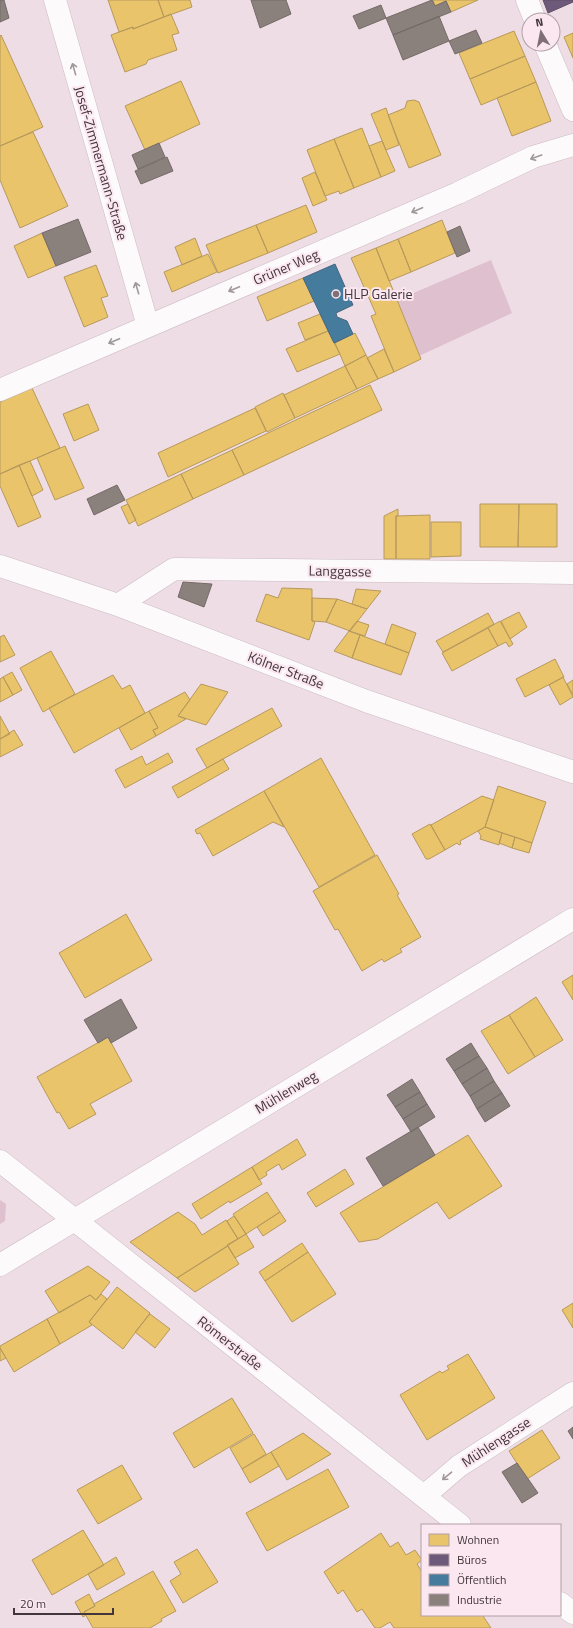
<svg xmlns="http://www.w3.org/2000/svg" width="573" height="1628" font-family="'Titillium Web',sans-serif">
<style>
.green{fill:#dec0ce}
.homes{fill:#e9c46a;stroke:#b7995c}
.offices{fill:#6d597a;stroke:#604e67}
.public{fill:#457b9d;stroke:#446680}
.industry{fill:#8a817c;stroke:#746a68}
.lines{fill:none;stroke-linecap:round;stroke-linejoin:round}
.minor-casing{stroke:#cbbcc2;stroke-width:23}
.minor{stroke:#fdfafb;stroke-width:22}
.oneway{stroke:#a0989b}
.poi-dot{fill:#7f7076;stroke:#fbe7f0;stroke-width:1.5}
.labels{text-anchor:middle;stroke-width:4;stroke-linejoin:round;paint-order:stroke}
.street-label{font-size:14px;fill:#42353b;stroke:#fbe7f0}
.poi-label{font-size:14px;fill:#42353b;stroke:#fbe7f0;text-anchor:start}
</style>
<rect width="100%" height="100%" fill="#efdde5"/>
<!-- green -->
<path class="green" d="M491,260L512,313L419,356L397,300Z
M0,1200L6,1204L5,1221L0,1224Z"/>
<!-- homes -->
<path class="homes" d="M108,0H158L164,17L133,29V27L119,32Z
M158,0H190L192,7L164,17Z
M433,0H478L451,12L446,1L435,6Z
M171,14L179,33L172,35L177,50L148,60L146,64L125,72L111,35L133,27V29Z
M514,31L525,56L470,79L459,53Z
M573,33V58L564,37Z
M1,35L43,127L0,146V36Z
M525,56L536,82L481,105L470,79Z
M181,81L200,124L145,150L125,106Z
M536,82L551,121L512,136L497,98Z
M414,100L419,102L441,155L409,168L388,115L405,108L407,101Z
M386,108L399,145L386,150L371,114Z
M362,128L381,177L354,188L334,139Z
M33,132L68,206L20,228L0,180V146Z
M334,139L354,188L340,194L339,191L325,196L307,150Z
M382,141L395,171L381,177L369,146Z
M315,172L327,200L313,206L302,178Z
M306,205L317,232L268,253L256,225Z
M442,220L455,253L411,272L398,239Z
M256,225L268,253L218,273L206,245Z
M42,233L56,266L28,278L14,246Z
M195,238L202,256L182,265L175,247Z
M398,239L411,272L389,281L376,248Z
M376,248L421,359L394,372L371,316L376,314L351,258Z
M208,254L217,272L172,292L164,272Z
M96,265L108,296L101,298L108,317L84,327L64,277Z
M303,278L314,301L267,321L257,297Z
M320,314L328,331L305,340L298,323Z
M328,331L340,354L297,372L286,349Z
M355,333L366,355L345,366L335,343Z
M384,349L394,372L378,379L367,358Z
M366,355L378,379L357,389L345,366Z
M345,366L357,389L295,418L284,395Z
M370,385L382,410L244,475L232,450Z
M32,388L60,448L0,474V402Z
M283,393L295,418L267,432L255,407Z
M88,404L99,430L74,441L63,414Z
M255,408L266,431L168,477L158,453Z
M65,446L84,488L55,500L37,458Z
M232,450L244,475L193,499L181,474Z
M30,461L43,490L32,496L19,465Z
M19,465L41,517L18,527L0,486V474Z
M181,474L193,499L138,526L126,500Z
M128,504L136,520L129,524L121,507Z
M480,504H519L518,547H480Z
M519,504H557V547H518Z
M398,509V516H396V559H384V516Z
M430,515V559H396V516Z
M431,522H461V556L431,557Z
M282,588L312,589V621L315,622L309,640L256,621L266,594L278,598Z
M356,589L381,591L367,609L352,604Z
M312,598L337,599L326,622L312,621Z
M337,599L367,609L350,631L326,622Z
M519,612L527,627L510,639L501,621Z
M488,613L494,624L443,652L436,641Z
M357,621L369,625L365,636L349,631Z
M500,621L513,644L509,647L506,642L498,646L488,628Z
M392,624L416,633L409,653L385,644Z
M488,628L498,646L452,671L442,653Z
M349,631L360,635L352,658L334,651Z
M4,635L15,655L0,662V637Z
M360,635L409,653L401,675L352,658Z
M51,651L75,694L43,712L20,668Z
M555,659L564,677L525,697L516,679Z
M12,672L22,690L13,695L3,677Z
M113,675L122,689L130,685L145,713L74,753L49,708Z
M3,677L13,695L0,702V679Z
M563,677L573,697L560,705L549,685Z
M573,680V695L567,684Z
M201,684L228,692L206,725L178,716Z
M185,692L190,700L178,716L186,719L156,736L153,730L158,728L149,711Z
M272,708L282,726L207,768L196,749Z
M149,711L158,728L153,730L156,736L131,750L119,728Z
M0,716L10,734L0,739Z
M14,730L23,745L0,757V739Z
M168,753L173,762L125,788L115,770L142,756L146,765Z
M321,758L375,855L319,887L264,791Z
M223,759L229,769L178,798L172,787Z
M498,786L546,802L532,843L485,827Z
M264,791L284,827L273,822L213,856L200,833L197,834L195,830Z
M482,796L494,800L485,827L460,841L461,844L459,845L457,843L445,850L431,825Z
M430,824L445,850L429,859H426L412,834Z
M485,827L502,833L499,845L480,839L481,836L478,831Z
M502,833L515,837L512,848L499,843Z
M515,837L532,843L529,853L512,848Z
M377,855L399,894L397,895L421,937L400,949L402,952L384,962L382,959L362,971L338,929L335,930L313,891Z
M126,914L152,960L85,998L59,953Z
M573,975V1000L562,982Z
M536,997L563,1040L535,1057L509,1015Z
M509,1015L535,1057L508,1074L481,1031Z
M108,1037L132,1081L90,1104L96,1114L69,1129L59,1112L57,1113L37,1077Z
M468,1135L502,1186L449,1219L437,1202L378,1239L359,1242L340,1213Z
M297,1139L306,1155L282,1170L279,1164L266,1172L267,1175L259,1180L252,1167Z
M252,1167L262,1184L230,1203L229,1201L201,1219L192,1204Z
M345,1169L354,1184L316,1207L307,1193Z
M267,1192L280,1212L246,1234L233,1214Z
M178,1212L195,1224L202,1235L226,1220L238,1239L177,1278L130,1242Z
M280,1212L286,1221L263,1236L257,1227Z
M234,1216L246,1234L238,1239L227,1221Z
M246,1234L254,1247L235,1258L227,1245Z
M302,1243L308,1252L265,1281L259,1272Z
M228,1246L239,1264L195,1292L177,1278Z
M308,1252L336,1294L292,1322L265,1281Z
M88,1266L110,1282L96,1300L90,1295L59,1313L45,1291Z
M117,1287L150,1313L123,1349L89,1322Z
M101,1294L107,1299L89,1322L92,1325L60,1344L47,1319L90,1295L96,1300Z
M573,1303V1328L562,1310Z
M150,1314L170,1329L155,1348L135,1332Z
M47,1319L60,1344L14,1372L0,1348V1346Z
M0,1348L6,1358L0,1361Z
M468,1354L495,1398L427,1440L400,1395L440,1371L442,1373L449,1369L447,1366Z
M232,1398L253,1433L194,1468L173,1433Z
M542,1430L560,1458L527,1479L509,1451Z
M303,1433L331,1454L287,1480L271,1452Z
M254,1434L266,1454L242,1469L230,1448Z
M271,1452L279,1466L250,1483L242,1469Z
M122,1465L142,1499L98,1524L77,1490Z
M328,1469L349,1507L267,1551L246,1513Z
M83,1530L104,1565L52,1595L32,1560Z
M381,1533L390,1547L398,1542L406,1555L415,1550L422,1560L417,1564L422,1572V1615H484L483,1616L491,1628H394L390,1622L380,1628H375L362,1609L357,1612L343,1590L338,1594L324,1572Z
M197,1549L218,1582L183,1603L170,1581L181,1574L174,1562Z
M116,1557L125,1574L97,1590L88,1574Z
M153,1571L176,1611L161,1619L162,1621L150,1628H93L84,1612L95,1606L94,1604Z
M89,1594L95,1606L84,1612L86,1615L83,1617L75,1602Z"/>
<!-- offices -->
<path class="offices" d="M543,0H573V2L548,13Z"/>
<!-- public -->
<path class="public" d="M335,264L353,305L336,313L337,317L347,321L353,334L334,343L303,278Z"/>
<!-- industry -->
<path class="industry" d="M0,0H4L9,18L0,22Z
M251,0H286L291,14L260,28Z
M432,0L435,6L446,1L451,12L393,35L386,18Z
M381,5L386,18L359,29L353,16Z
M439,16L449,41L403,60L393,35Z
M476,30L482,43L455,54L449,41Z
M159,143L165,157L138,169L132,155Z
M167,157L173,171L141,184L135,171Z
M78,219L91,252L56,266L42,233Z
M460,226L470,251L457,257L447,232Z
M117,485L125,500L94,515L87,499Z
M183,582L212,584L204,607L178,597Z
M121,999L137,1028L111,1043L108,1037L98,1043L84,1020Z
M471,1043L479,1056L454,1071L446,1059Z
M479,1056L487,1068L462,1084L454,1071Z
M487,1068L494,1081L470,1096L462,1084Z
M412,1079L420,1092L395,1107L387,1095Z
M494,1081L502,1093L477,1109L470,1096Z
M420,1092L427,1104L403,1119L395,1107Z
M502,1093L510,1106L485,1122L477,1109Z
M427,1104L435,1117L411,1132L403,1119Z
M418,1127L435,1155L383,1186L366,1158Z
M573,1427V1439L568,1431Z
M517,1463L538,1493L522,1503L502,1472Z"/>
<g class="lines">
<defs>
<path id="minor" d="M55,0L148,326
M527,0L535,20
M545,44L573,110
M0,390L458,193L533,157L573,145
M0,566L118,605L366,701L573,772
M118,605L174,569L573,573
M0,1161L460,1525
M0,1265L573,919
M424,1496L459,1466L573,1393
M560,1603L573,1613"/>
</defs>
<!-- minor casing -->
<use href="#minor" class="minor-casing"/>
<!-- minor -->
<use href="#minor" class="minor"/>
</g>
<!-- one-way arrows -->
<defs><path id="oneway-shaft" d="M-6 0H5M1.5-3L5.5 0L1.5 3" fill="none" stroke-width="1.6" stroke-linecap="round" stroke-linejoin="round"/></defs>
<g class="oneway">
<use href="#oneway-shaft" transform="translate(74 69) rotate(-106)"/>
<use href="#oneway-shaft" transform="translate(536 157) rotate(160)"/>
<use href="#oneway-shaft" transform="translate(417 210) rotate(157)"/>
<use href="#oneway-shaft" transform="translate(137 288) rotate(-106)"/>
<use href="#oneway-shaft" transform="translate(234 289) rotate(157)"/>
<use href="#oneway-shaft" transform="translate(114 341) rotate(157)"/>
<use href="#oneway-shaft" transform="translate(447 1476) rotate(140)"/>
</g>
<!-- markers -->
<circle class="poi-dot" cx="336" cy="294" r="4"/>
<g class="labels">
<!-- street labels -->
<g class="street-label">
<text transform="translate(101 163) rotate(74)" y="5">Josef-Zimmermann-Straße</text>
<text transform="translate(286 267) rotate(-23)" y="5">Grüner Weg</text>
<text transform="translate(340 571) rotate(1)" y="5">Langgasse</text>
<text transform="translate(286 670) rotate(21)" y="5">Kölner Straße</text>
<text transform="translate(286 1092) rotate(-31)" y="5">Mühlenweg</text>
<text transform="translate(230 1343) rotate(38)" y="5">Römerstraße</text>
<text transform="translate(496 1442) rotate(-33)" y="5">Mühlengasse</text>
</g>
<!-- poi labels -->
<g class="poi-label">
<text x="344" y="299">HLP Galerie</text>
</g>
</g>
<!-- legend -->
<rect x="421" y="1524" width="140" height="92" fill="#fbe7f0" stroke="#b1a0a8"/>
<rect x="429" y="1534" width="20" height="12" fill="#e9c46a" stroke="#b1a0a8"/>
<text x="457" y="1544" font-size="12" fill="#42353b">Wohnen</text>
<rect x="429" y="1554" width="20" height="12" fill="#6d597a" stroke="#b1a0a8"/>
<text x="457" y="1564" font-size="12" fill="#42353b">Büros</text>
<rect x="429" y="1574" width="20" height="12" fill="#457b9d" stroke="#b1a0a8"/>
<text x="457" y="1584" font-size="12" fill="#42353b">Öffentlich</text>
<rect x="429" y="1594" width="20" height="12" fill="#8a817c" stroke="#b1a0a8"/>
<text x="457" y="1604" font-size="12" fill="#42353b">Industrie</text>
<!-- north arrow -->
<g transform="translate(541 32) rotate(350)"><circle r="19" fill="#fbe7f0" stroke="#b1a0a8"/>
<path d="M0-3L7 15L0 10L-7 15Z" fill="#7f7076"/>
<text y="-6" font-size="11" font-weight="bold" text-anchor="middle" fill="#42353b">N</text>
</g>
<!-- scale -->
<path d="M14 1608v6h99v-6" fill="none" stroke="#42353b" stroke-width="2"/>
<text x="20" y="1608" font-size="12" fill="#42353b" stroke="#fbe7f0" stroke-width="3" paint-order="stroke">20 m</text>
</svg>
